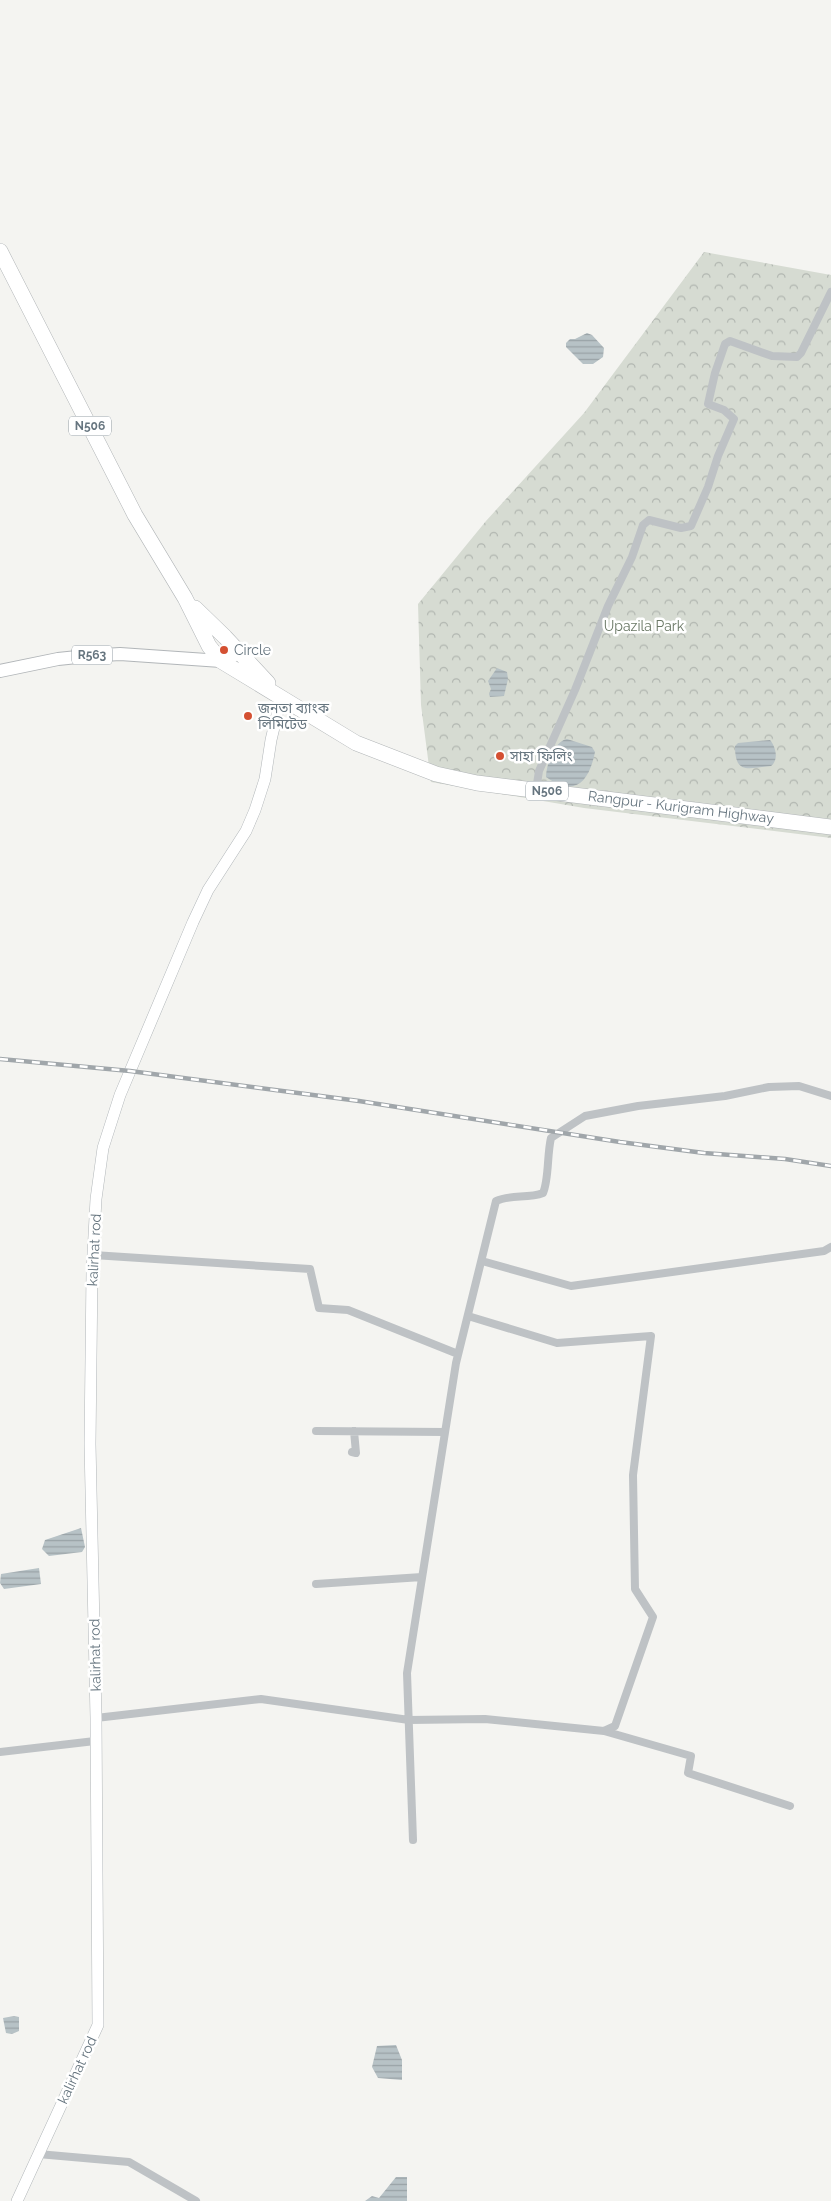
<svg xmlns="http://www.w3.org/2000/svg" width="831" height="2201" font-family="Raleway,'Noto Sans Bengali',sans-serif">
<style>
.park{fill:url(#park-crowns)}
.water{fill:url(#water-rules)}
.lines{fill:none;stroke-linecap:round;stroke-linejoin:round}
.secondary-casing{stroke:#b1b6b9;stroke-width:12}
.primary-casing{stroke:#b2b6b9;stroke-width:14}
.highway-casing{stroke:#b1b5b7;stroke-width:16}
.street{stroke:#bec2c5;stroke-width:8}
.secondary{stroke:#fff;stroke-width:11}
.primary{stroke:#fff;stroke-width:12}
.highway{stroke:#fff;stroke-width:15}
.rail-casing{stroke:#a0a6aa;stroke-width:4.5}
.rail{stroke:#fff;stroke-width:2.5;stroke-dasharray:8;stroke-linecap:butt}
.poi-dot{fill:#d45032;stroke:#fff;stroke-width:2}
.labels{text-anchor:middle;stroke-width:5;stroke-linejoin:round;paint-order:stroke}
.shield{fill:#fff;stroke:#949ea5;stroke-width:1}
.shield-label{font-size:12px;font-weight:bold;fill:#66757f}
.park-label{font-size:14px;fill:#697764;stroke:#fff}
.poi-label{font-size:14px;fill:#66757f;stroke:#fff;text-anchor:start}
.street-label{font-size:14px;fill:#66757f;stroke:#fff}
</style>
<defs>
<pattern id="park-crowns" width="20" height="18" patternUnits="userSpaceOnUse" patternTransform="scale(1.25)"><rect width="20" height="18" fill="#d6dbd2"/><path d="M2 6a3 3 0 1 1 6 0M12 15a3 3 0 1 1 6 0" fill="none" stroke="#b1b6b0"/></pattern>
<pattern id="water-rules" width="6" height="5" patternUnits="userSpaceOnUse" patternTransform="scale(1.25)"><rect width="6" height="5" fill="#b7c2c6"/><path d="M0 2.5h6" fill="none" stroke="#99a2a6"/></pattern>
</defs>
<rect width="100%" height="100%" fill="#f4f4f1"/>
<!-- park -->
<path class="park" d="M704,252L831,275V838L584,808L431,782L421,705L418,604L486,521L584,413Z"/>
<!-- water -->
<path class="water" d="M587,333L592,335L604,348L603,357L593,364H583L566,347V343L570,339H575Z
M497,668L507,672L508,679L504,696L490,697L489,694L491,689L488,681Z
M567,739L592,747L595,752C589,782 575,798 546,777C546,766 554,741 567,739Z
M770,740C776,747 779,760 771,766C748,768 735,775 735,746L738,743Z
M81,1528L85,1547L82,1552L49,1556L42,1549L45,1540Z
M39,1568L41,1584L4,1589L0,1583L1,1574Z
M14,2016L19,2017V2031L12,2034L6,2033L3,2018Z
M396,2045L402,2060V2080L378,2078L372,2067L377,2046Z
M396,2177H407V2201H365L372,2196L379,2198Z"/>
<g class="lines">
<defs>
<path id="secondary" d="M17,2201L98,2025L96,1718L90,1444L92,1272L96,1199L103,1148L120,1095L193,922L208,890L246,831L255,810L265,779L271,740L281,698"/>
<path id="primary" d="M0,671L58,659L87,656L120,654L221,661L240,653"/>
<path id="highway" d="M0,251L135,515L185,598L209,646L221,661L356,743L436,774L477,783L831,827
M195,608L225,637L268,683"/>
</defs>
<!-- secondary casing -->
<use href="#secondary" class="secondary-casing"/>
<!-- primary casing -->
<use href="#primary" class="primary-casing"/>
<!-- highway casing -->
<use href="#highway" class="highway-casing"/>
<!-- street -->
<path class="street" d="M536,790L539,771L575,690L608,606L632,557L643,525L649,520L681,528L691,526L708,487L718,456L734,419L724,410L708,404L715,373L725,344L730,341L772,356L797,357L801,353L831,292
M93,1255L310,1269L319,1308L348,1310L458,1354
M482,1261L571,1286L824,1251L831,1247
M316,1431L445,1432
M352,1452L356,1453L354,1431
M316,1584L422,1577
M96,1718L261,1699L409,1720L485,1719L604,1731L615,1726L653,1617L635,1589L633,1475L651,1336L557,1343L468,1316
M604,1731L691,1756L688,1773L790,1806
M0,1752L95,1741
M413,1840L407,1673L456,1363L496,1201C510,1194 528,1199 543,1193C549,1180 547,1154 551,1138L585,1116L638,1106L725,1096L769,1087L799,1086L831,1096
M38,2154L129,2162L196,2201"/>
<!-- secondary -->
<use href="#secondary" class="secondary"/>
<!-- primary -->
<use href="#primary" class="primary"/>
<!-- highway -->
<use href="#highway" class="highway"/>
<defs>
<path id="rail" d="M0,1059L130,1071L359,1101L620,1142L704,1153L785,1159L831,1166"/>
</defs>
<!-- rail casing -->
<use href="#rail" class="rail-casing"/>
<!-- rail -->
<use href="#rail" class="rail"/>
</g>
<!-- markers -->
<g class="poi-dot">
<circle cx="224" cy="650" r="5"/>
<circle cx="248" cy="716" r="5"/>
<circle cx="500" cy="756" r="5"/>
</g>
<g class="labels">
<!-- shield labels -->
<g class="shield">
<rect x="69" y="416.5" width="42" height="19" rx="4"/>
<rect x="72" y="645.5" width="40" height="19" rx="4"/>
<rect x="526" y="781.5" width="42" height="19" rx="4"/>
</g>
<g class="shield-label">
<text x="90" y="430">N506</text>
<text x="92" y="659">R563</text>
<text x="547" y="795">N506</text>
</g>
<!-- park labels -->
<g class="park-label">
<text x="644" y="631">Upazila Park</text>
</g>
<!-- poi labels -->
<g class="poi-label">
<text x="234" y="655">Circle</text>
<text x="258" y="713">জনতা ব্যাংক<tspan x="258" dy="16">লিমিটেড</tspan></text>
<text x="510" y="761">সাহা ফিলিং</text>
</g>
<!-- street labels -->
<g class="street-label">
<text transform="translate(681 807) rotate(7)" y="5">Rangpur - Kurigram Highway</text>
<text transform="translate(94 1250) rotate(-87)" y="5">kalirhat rod</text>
<text transform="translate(95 1655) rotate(-91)" y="5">kalirhat rod</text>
<text transform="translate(77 2070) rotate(-65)" y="5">kalirhat rod</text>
</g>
</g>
</svg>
